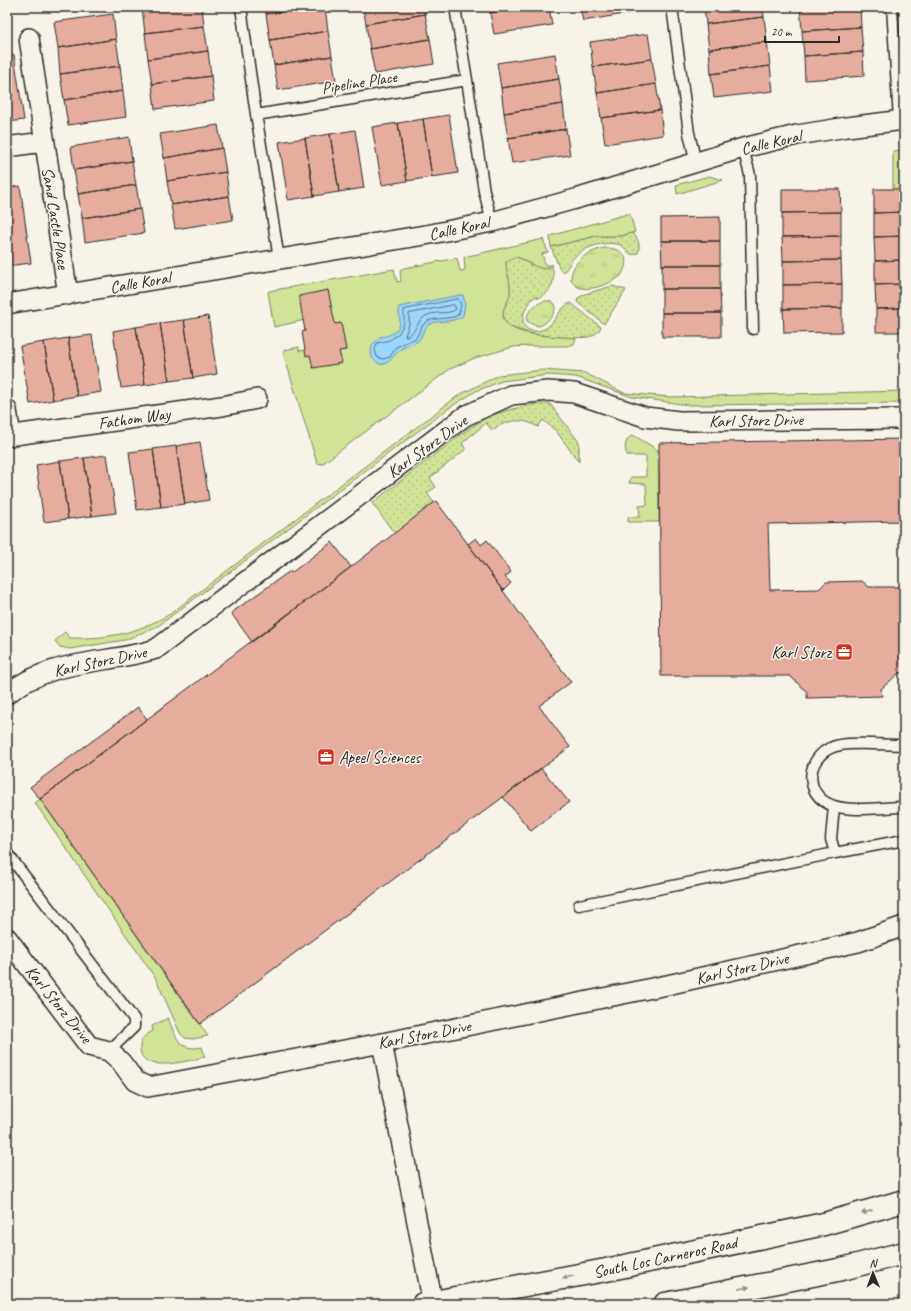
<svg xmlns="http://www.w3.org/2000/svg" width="911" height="1311" font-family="Caveat,sans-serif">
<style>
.grass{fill:url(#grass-dots);stroke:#7e8761}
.park{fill:url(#park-tufts);stroke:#7e8761}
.garden{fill:#d0e397;stroke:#7e8761}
.water{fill:#9bd7fc;stroke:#6e92a8}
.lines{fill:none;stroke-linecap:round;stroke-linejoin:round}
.shore{stroke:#58707f;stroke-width:1}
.building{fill:#e6ad9f;stroke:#2b2b2b}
.lane-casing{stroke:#2b2b2b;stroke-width:13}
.street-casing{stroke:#2b2b2b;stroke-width:22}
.secondary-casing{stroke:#2b2b2b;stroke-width:25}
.lane{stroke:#f7f3e8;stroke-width:10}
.street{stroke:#f7f3e8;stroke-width:19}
.secondary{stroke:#f7f3e8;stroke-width:22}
.oneway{fill:#918f8a}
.labels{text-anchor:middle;stroke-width:3;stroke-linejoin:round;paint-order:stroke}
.street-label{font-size:17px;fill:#2b2b2b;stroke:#f7f3e8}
.poi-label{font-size:17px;fill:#2b2b2b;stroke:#f7f3e8;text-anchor:end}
</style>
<defs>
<pattern id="grass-dots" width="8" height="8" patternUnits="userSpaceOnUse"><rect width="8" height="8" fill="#d0e397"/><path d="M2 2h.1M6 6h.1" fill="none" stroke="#b3c382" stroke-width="1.8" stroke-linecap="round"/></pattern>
<pattern id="park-tufts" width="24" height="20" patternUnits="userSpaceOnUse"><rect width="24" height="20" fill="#d0e397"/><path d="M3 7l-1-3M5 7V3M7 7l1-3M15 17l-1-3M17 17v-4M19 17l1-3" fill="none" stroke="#b3c382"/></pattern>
</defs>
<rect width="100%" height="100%" fill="#f7f3e8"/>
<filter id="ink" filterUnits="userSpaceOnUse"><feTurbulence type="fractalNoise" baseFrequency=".025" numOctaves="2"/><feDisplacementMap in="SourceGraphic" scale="8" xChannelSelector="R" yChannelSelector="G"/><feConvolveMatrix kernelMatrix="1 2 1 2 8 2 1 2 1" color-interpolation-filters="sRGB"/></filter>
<g filter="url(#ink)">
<!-- grass -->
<path class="grass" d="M632,233C638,237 641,246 638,253C629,258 627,249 621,245C604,240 582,247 571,261C569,265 567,268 564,272L560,270L551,247L596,236H621Z
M511,257L520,258L529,264L546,269L552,266C556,279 552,294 538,298L537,296L530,300V303C518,316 521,336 542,330C555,326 558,307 571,303L601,327C599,331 596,334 592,336C578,341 515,335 506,323C499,314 506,304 509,297C512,290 507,274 506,266V262Z
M612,286L626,290L604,324L577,302L578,298L585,294Z
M536,404H550L579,442V462L556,431L543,420L538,427C522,417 507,420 492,430L486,423L462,443L466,449L430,478L436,487L427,493L434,503L395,534L372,503L468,429L487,417L508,410Z"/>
<!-- park -->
<path class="park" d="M604,248C623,248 632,257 621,276C611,284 577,298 571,279C572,260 588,252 604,248Z
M545,301H550L555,304C557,313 548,322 540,326L534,325L527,321C526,310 536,304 545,301Z"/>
<!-- garden -->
<path class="garden" d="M904,150V190H893V151Z
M709,176L723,180L677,194L676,185Z
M627,214H630L635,232L621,236H596L551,247L550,236Z
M543,239L548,252L542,254L546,266L552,264V266C535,274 530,258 514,257L506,262C506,272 511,282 510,293C510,301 502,306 503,316C506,338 559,336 576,338L574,344L568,346H529L513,347L475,358L450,369L322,464L317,463L283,352L284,350L299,347V351L311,349L305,320L274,327L268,292L269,291L394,269L397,282L401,281L400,270L404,268L457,258L460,271L465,270L464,257Z
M543,370L585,373L624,393L671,397L904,391V403L688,405L632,397L576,377L549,375L502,381L476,391L449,408L158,626L125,640L70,649L60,647L55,641L65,632L70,638C109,639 137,633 170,614L459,395L499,375Z
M633,435L658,450L659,522H628V517H640L639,506L647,505L646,484L629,483L631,477H646V456H628C623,449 625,438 633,435Z
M40,799L208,1036L193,1039L185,1038L180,1033L156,979L35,803Z
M168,1018C176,1036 178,1052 202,1047L205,1057C189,1060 139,1076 140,1047C140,1039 146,1034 153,1031L152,1026Z"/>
<!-- water -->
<path class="water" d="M460,295H463L465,304L463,316C450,324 440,319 430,324C423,328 423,336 418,341C413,345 406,346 401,349C394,353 386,373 374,360C370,356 371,350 372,345L380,337C390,336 400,332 400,320C400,316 398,312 399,307Z"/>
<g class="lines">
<!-- shore -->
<path class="shore" d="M458,299L461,304L459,314L454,317L429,320L422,326L416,338L396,347L390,357L383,359L377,357L375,350L377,343L390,340L399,333L404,323V310Z
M454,305L456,309C449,315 437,311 428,315C417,319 417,331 408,336H405L409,324V314Z"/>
</g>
<!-- building -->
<path class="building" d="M148,7H202L204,26L145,33L142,8Z
M265,7H315L266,14Z
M315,7H325L328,31L270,40L266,14Z
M363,7H424L425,14L366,24Z
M489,7H529L490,13Z
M529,7H549L552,25L494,34L490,13Z
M580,7H640L641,11L583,21Z
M704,7H763L764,17L706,24Z
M800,7H860L861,27L802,31Z
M113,14L116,39L58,48L54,22Z
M425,14L430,39L370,49L366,24Z
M764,17L767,42L709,49L706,24Z
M204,26L208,51L148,59L145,33Z
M861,27L863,52L804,56L802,31Z
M328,31L332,56L274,65L270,40Z
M648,34L652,59L593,67L590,42Z
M116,39L120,66L60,74L58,48Z
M430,39L434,64L375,74L370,49Z
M767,42L770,66L711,74L709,49Z
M208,51L211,76L152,84L148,59Z
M863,52L864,76L805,80L804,56Z
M555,54L559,79L501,88L497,63Z
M14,55L24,120L7,122V56Z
M332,56L336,81L278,90L274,65Z
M652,59L656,84L597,93L593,67Z
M120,66L123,91L64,100L60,74Z
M770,66L773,91L714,98L711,74Z
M211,76L214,101L155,109L152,84Z
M559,79L563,104L504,113L501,88Z
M656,84L660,110L601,118L597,93Z
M123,91L126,117L68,125L64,100Z
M563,104L566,129L508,138L504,113Z
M660,110L663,135L605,144L601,118Z
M449,115L458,173L432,177L423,119Z
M423,119L432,177L407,181L398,123Z
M398,123L407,181L382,185L372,127Z
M218,125L222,148L164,158L160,134Z
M566,129L570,155L512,163L508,138Z
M355,130L364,188L339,192L330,134Z
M330,134L339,192L314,196L305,138Z
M129,137L132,161L74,170L71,147Z
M305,138L314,196L288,200L279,142Z
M222,148L226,172L167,181L164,158Z
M132,161L136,185L78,194L74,170Z
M226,172L229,196L171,205L167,181Z
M136,185L140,209L82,218L78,194Z
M20,186L31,263L7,266V188Z
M782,189H840L841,212L782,213Z
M874,189H904V212L874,213Z
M229,196L233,220L175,229L171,205Z
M140,209L144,233L85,242L82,218Z
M841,212V236L782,237V213Z
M904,212V236L874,237V213Z
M720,217V241H661V218Z
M841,236V260L783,261L782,237Z
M904,236V260L875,261L874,237Z
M661,241H720V265H662Z
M841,260L842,284L783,285V261Z
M904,260V284L875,285V261Z
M662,265H720V289H662Z
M842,284V308L783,309V285Z
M904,284V308L876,309L875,285Z
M662,289H720L721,313H662Z
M328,290L335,324L341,323L346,350L339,351L342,363L313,368L310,355L306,356L302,332L305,331L299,296Z
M842,308V332L784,333L783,309Z
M904,308V332H876V309Z
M662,313H721V337H662Z
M208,316L217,374L193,378L184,320Z
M184,320L193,378L169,381L160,323Z
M160,323L169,381L145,385L136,327Z
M136,327L145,385L121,388L113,331Z
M92,335L101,392L77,396L68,338Z
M68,338L77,396L53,400L44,342Z
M44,342L53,400L30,404L20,346Z
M904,439V521L768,524L770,590L819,589L826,582L862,581L869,587H904V673H899L881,689L882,696L807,698V692L790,676H661L659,443Z
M200,442L209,500L185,504L176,446Z
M176,446L185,504L161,507L153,449Z
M153,449L161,507L137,510L129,452Z
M107,455L116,513L92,516L84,458Z
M84,458L92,516L68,519L60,461Z
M60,461L68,519L44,522L36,465Z
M436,501L571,682L539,706L570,747L200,1024L40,799L351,567Z
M476,538L481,545L487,540L511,572L505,577L511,583L503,591L468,544Z
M332,542L351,567L252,642L231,613L290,571L291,573Z
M138,707L147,719L40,799L30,787Z
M541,768L569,802L531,831L503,797Z"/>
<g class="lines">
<defs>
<path id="lane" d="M241,7L254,101L279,259
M455,7L467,80
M672,7L689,133L696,163
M892,7L899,120
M256,115L467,80L484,191L492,222
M743,148L750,175L753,329
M904,745C885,745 857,742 840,745C806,751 800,795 834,806C853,812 884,807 904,807
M834,806L831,839L835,853L904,840
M7,853L134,1019V1027L109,1051
M579,905L835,853"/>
<path id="street" d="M29,38L68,295
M7,147L43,142
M7,304L431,234L492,222L579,198L743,148L797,135L847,127L904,120
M7,410L11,436
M7,436L222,406L257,399
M7,694C53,658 104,665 156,649L465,416L511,395L548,391L574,393L645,417L679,421L904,419
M7,938L89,1046L109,1051L121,1062L135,1081L148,1087L382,1043L667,985L858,942L904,926
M382,1043L433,1304"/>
<path id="secondary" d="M423,1304L606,1270L824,1224L904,1201
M665,1304L838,1270L904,1253"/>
</defs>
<!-- lane casing -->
<use href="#lane" class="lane-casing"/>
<!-- street casing -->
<use href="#street" class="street-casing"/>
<!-- secondary casing -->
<use href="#secondary" class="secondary-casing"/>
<!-- lane -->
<use href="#lane" class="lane"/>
<!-- street -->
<use href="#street" class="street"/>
<!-- secondary -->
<use href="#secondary" class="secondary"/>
</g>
<!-- one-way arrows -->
<defs><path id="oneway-solid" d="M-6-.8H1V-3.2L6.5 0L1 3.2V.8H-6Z"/></defs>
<g class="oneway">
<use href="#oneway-solid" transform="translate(867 1212) rotate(164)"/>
<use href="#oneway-solid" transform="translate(568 1277) rotate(169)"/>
<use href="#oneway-solid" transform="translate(744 1288) rotate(-11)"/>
</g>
</g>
<!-- icons -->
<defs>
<symbol id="office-square" viewBox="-11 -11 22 22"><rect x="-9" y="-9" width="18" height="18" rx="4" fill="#c8321e" stroke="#f7f3e8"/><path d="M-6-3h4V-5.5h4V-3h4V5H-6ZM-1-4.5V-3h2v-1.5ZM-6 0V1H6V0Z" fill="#fff"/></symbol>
</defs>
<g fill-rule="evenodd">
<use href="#office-square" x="834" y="642" width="20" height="20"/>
<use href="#office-square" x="316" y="747" width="20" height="20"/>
</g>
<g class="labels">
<!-- street labels -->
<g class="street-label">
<text transform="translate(359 82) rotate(-9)" y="6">Pipeline Place</text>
<text transform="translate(771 142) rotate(-13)" y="6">Calle Koral</text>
<text transform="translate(56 218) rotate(81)" y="6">Sand Castle Place</text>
<text transform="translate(459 228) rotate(-12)" y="6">Calle Koral</text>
<text transform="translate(140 282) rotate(-10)" y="6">Calle Koral</text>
<text transform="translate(134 418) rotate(-8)" y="6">Fathom Way</text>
<text transform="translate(756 420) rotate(-1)" y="6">Karl Storz Drive</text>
<text transform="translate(427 446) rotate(-36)" y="6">Karl Storz Drive</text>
<text transform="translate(100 661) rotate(-12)" y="6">Karl Storz Drive</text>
<text transform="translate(742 968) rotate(-13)" y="6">Karl Storz Drive</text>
<text transform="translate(59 1004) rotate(51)" y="6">Karl Storz Drive</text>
<text transform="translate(424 1034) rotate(-11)" y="6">Karl Storz Drive</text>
<text transform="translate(665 1257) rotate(-12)" y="6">South Los Carneros Road</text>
</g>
<!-- poi labels -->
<g class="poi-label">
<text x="831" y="658">Karl Storz</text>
<text x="339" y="763" text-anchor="start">Apeel Sciences</text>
</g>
</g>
<!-- margin -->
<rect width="911" height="1311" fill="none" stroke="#f7f3e8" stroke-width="24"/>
<rect x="12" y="12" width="887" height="1287" fill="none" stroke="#2b2b2b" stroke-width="1.5" filter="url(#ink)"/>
<!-- north arrow -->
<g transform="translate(873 1273) rotate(359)" stroke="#f7f3e8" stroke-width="3" paint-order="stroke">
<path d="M0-3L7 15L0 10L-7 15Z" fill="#2b2b2b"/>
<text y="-6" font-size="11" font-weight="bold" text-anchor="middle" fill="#2b2b2b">N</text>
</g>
<!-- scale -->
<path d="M765 36v6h74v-6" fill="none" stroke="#2b2b2b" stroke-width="2"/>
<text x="771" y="36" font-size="12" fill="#2b2b2b" stroke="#f7f3e8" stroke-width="3" paint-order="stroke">20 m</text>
</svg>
